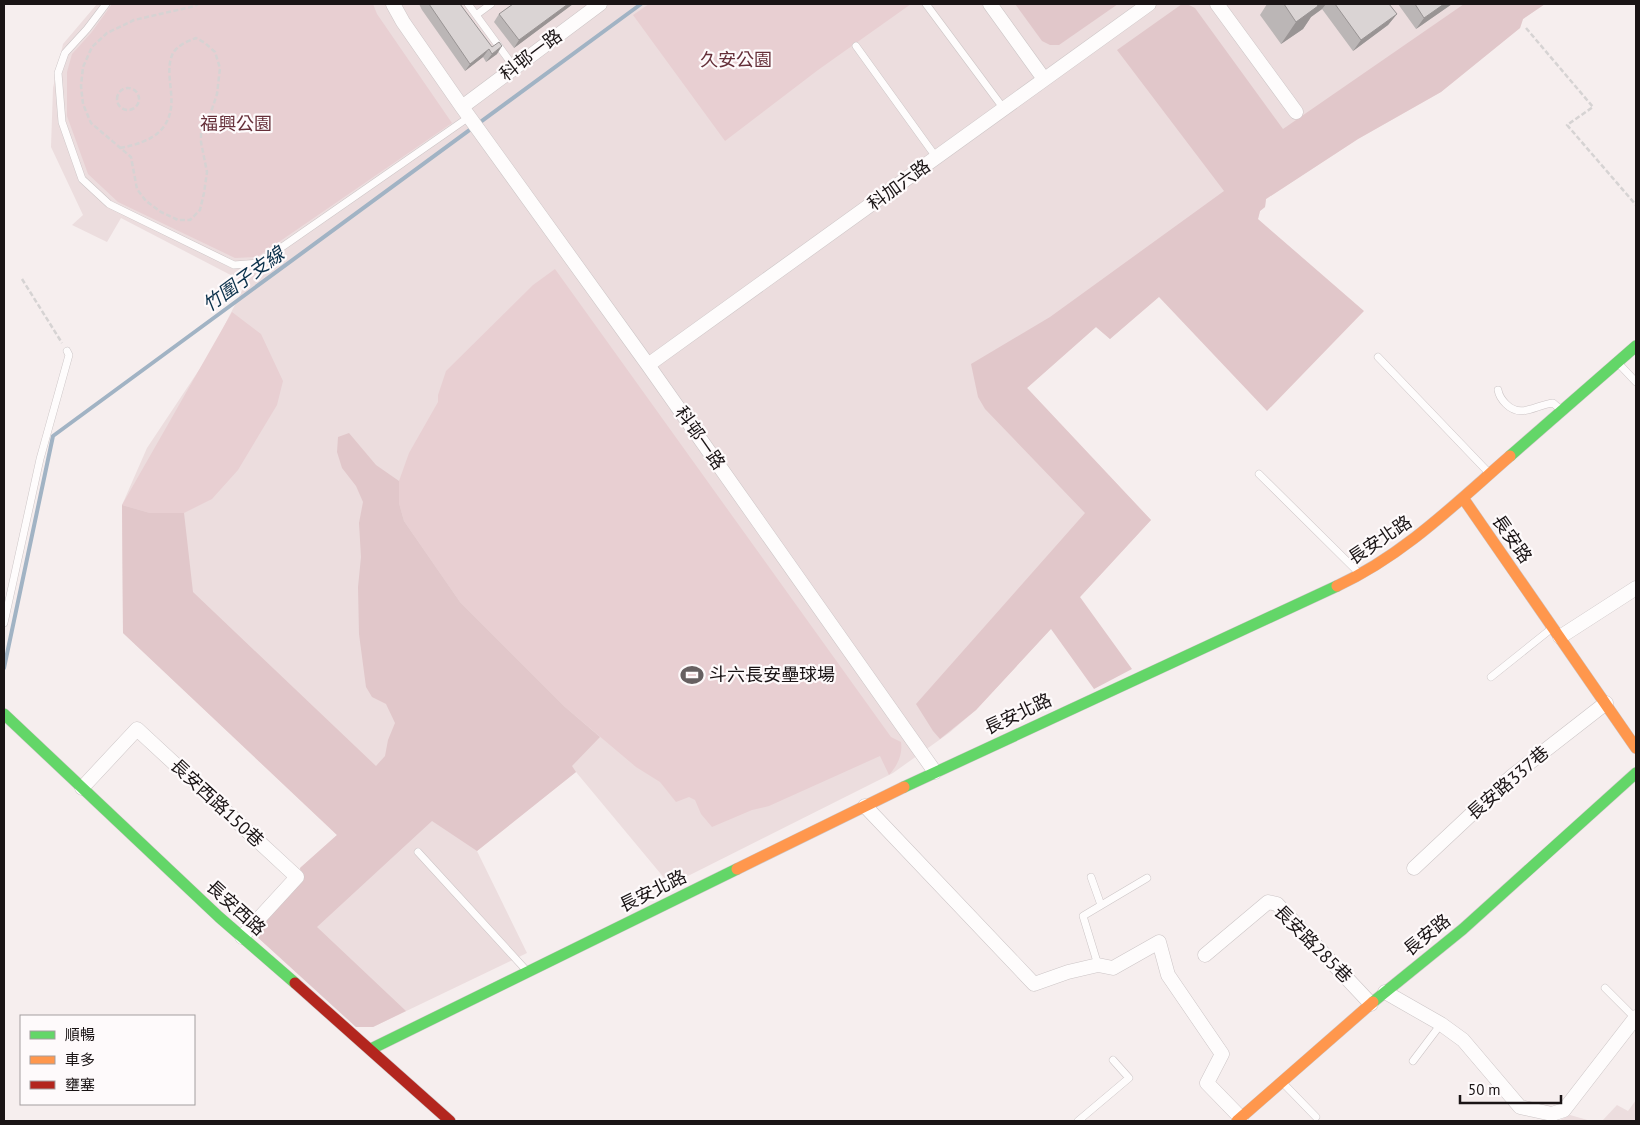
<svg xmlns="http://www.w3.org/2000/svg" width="1640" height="1125" font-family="'PT Sans','Noto Sans TC',sans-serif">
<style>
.built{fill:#ecddde}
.green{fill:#e8cfd2}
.forest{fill:#e1c7ca}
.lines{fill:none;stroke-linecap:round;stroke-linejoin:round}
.stream{stroke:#a1b3c4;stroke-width:4}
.lane-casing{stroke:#ccc5c6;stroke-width:8}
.street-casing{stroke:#ccc5c6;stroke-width:15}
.fast-casing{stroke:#ccc5c6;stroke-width:12}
.slow-casing{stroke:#ccc5c6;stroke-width:12}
.jam-casing{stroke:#ccc5c6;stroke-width:12}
.path{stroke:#d6d3d3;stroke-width:2.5;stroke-dasharray:5 2.5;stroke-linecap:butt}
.lane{stroke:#fefcfc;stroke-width:7}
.street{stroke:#fefcfc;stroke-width:14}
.fast{stroke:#63d668;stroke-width:11}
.slow{stroke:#ff974d;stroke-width:11}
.jam{stroke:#b3261e;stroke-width:11}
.wall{fill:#bbb6b6}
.shaded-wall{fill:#999494}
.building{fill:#dad4d4;stroke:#999494}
.labels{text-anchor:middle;stroke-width:4.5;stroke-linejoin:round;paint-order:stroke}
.street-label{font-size:18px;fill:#1a1415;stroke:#fefafb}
.park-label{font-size:18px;fill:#652f39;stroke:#fefafb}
.poi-label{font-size:18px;fill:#1a1415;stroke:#fefafb;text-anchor:start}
.water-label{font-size:19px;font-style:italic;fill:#0b314b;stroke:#fefafb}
</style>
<rect width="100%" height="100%" fill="#f6eeee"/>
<!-- built -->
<path class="built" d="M97,4H1545L1523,19L1520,28L1441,92L1358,139L1266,199L1265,207L1260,211L1258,219L1158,297L1110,339L1096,327L1027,388L1151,520L976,710L949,733L893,773L670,885L576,772L477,851L527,953L373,1027H356L254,934L302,880L300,868L337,835L123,633L122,505L147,448L211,352L246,283L121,218L107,242L72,225L83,215L51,147L53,88L63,44Z
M1636,1100V1121H1602L1617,1105L1628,1111Z
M1570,1115L1591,1121H1558Z"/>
<!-- green -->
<path class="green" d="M112,4H373L377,14L452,123L257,257L235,258L118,202L88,174L67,116V72L72,54L91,33Z
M649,4H911L818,70L725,141L633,15Z
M555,269L891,737L901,742C903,755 897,766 889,775L880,756L769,806L752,810L712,827L701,814L695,800L689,797L676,802L660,782L636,767L565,707L460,602L404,521L399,503V481L409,453L438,402V395L446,371L533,285Z
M232,312L261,334L283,381L277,405L238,470L212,499L184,513H150L122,505Z"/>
<!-- forest -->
<path class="forest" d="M1015,4H1118L1059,45H1050L1042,41Z
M1182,4H1187L1195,8L1283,129L1464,4H1545L1523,19L1520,28L1441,92L1358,139L1266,199L1265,207L1260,211L1258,219L1364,311L1267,411L1159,297L1110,339L1096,327L1027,388L1151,520L1080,597L1132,669L1094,689L1051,629L976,710L940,739L933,731L916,704L1085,513L985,409L978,397L971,364L1050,317L1224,191L1117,50Z
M349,433L376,465L399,481V503L404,521L460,602L565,707L600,737L572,766L576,772L477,851L432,821L317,927L406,1011L373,1027H356L254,934L255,931L302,880L300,868L337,835L123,633L122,505L150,513H184L193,592L376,766L385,756L388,740L395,723L386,704L372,697L366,687L359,634L358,587L361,557L359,523L363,502L356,486L342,468L337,452L338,437Z"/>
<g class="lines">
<!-- stream -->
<path class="stream" d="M4,668L53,436L641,4"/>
<defs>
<path id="lane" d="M106,4L87,29L65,53L58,73L62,122L82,179L109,204L234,265L259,263L469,117
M468,4L514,67
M926,4L1004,109
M476,15L491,4
M856,46L936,157
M1378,357L1488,472
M1619,364L1636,382
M1498,390C1499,396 1502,400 1506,404C1521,419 1535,405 1553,403L1560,409
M1259,474L1359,573
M4,623L40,459L69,355L67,351
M1491,677L1551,629
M418,852L526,970
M1091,877L1101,905
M1098,965L1083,916L1147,878
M1605,988L1635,1018
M1413,1061L1441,1024
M1282,1082L1316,1117
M1078,1121L1129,1078L1113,1060"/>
<path id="street" d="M393,4L403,22L462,107L648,365L935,772
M990,4L1044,79
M1217,4L1296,112
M462,107L600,4
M648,365L1149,4
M1560,637L1636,588
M82,788L137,729L297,877L242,937
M865,806L1034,984L1068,972L1098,965L1113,968L1159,942L1168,975L1222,1054L1207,1083L1241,1118
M1414,868L1511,777L1606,703
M1205,955L1268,902L1277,904L1371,1004
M1385,992L1441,1024L1463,1040L1520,1107L1552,1114L1564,1110L1636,1017"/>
<path id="fast" d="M1510,456L1636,346
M4,714L219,917L295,983
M904,787L1337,586
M1373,1002L1463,929L1636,773
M371,1049L737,869"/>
<path id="slow" d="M1463,498L1636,748
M1337,586C1404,555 1456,503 1510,456
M737,869L904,787
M1237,1121L1373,1002"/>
<path id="jam" d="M295,983L450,1121"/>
</defs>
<!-- lane casing -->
<use href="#lane" class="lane-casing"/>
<!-- street casing -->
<use href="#street" class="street-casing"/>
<!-- fast casing -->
<use href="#fast" class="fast-casing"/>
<!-- slow casing -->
<use href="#slow" class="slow-casing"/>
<!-- jam casing -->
<use href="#jam" class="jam-casing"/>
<!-- path -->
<path class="path" d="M1526,28L1593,107L1567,125L1636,205
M117 99a11 11 0 1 1 22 0a11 11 0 1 1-22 0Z
M120,148C153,142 175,129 171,92C170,79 167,65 173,53C178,45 188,41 196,38L205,43L215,52L220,68L217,94L211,112L201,132V142L207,172L204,193L200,210L190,220H178L161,212L146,201L137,189L131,157L91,123L83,104L81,86L83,67L92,47L107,33L134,20L195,6L198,4
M22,279L62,343"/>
<!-- lane -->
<use href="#lane" class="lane"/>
<!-- street -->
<use href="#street" class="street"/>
<!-- fast -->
<use href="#fast" class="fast"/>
<!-- slow -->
<use href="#slow" class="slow"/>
<!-- jam -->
<use href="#jam" class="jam"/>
</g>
<!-- wall -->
<path class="wall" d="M419,4H460L497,54L486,62L483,57L465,71L422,10Z
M513,4H573L514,48L494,22L499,14Z
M1267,4H1389L1397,14L1388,25L1353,51L1322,9L1311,17L1303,29L1281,44L1260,15Z
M1398,4H1452L1416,29Z"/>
<!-- shaded-wall -->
<path class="shaded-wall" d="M568,4H573L514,48L519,40Z
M1315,4H1326L1322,9L1311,17L1303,29L1281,44L1296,22Z
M1444,4H1452L1416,29L1424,18Z
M1397,14L1388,25L1353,51L1361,40Z
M502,46L497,54L486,62L492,54Z
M489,49L483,57L465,71L470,64Z"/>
<!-- building -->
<path class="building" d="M429,4H460L492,47L499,42L502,46L492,54L489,49L470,64Z
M513,4H568L519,40L499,14Z
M1284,4H1317L1318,6L1296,22Z
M1335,4H1389L1397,14L1361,40Z
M1415,4H1444L1424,18Z"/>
<!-- icons -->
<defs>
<symbol id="stadium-bare" viewBox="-9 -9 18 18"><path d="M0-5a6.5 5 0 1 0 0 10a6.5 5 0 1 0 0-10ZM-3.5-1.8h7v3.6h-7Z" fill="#676061" stroke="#fefafb" stroke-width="2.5" paint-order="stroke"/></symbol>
</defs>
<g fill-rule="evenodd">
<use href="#stadium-bare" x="676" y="659" width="32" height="32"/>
</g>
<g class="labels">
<!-- street labels -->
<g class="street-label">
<text transform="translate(531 55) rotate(-37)" y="6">科邨一路</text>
<text transform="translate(899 185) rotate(-36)" y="6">科加六路</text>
<text transform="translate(700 438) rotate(55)" y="6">科邨一路</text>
<text transform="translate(1512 539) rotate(55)" y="6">長安路</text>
<text transform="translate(1380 540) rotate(-34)" y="6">長安北路</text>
<text transform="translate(1018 714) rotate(-25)" y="6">長安北路</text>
<text transform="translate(1508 783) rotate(-41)" y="6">長安路337巷</text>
<text transform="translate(217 803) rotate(43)" y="6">長安西路150巷</text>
<text transform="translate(653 891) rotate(-26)" y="6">長安北路</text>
<text transform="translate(236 908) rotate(42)" y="6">長安西路</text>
<text transform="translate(1427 935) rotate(-39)" y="6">長安路</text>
<text transform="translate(1313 944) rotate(45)" y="6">長安路285巷</text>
</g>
<!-- park labels -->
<g class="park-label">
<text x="736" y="66">久安公園</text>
<text x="236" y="130">福興公園</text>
</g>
<!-- poi labels -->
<g class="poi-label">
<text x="709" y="681">斗六長安壘球場</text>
</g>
<!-- water labels -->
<g class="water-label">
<text transform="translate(243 279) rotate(-36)" y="7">竹圍子支線</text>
</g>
</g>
<!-- border -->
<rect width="1640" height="1125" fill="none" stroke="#1a1415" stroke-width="10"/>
<!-- legend -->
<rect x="20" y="1015" width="175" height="90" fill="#fefafb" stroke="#a39e9f"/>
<rect x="30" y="1031" width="25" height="8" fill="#63d668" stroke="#a39e9f"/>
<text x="65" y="1040" font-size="15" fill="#1a1415">順暢</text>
<rect x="30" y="1056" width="25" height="8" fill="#ff974d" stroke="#a39e9f"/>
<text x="65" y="1065" font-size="15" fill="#1a1415">車多</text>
<rect x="30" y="1081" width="25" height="8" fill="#b3261e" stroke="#a39e9f"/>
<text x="65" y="1090" font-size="15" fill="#1a1415">壅塞</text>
<!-- scale -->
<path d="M1460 1095v8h101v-8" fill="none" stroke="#1a1415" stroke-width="2.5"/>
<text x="1468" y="1095" font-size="15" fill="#1a1415" stroke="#fefafb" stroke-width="4" paint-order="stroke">50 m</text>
</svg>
